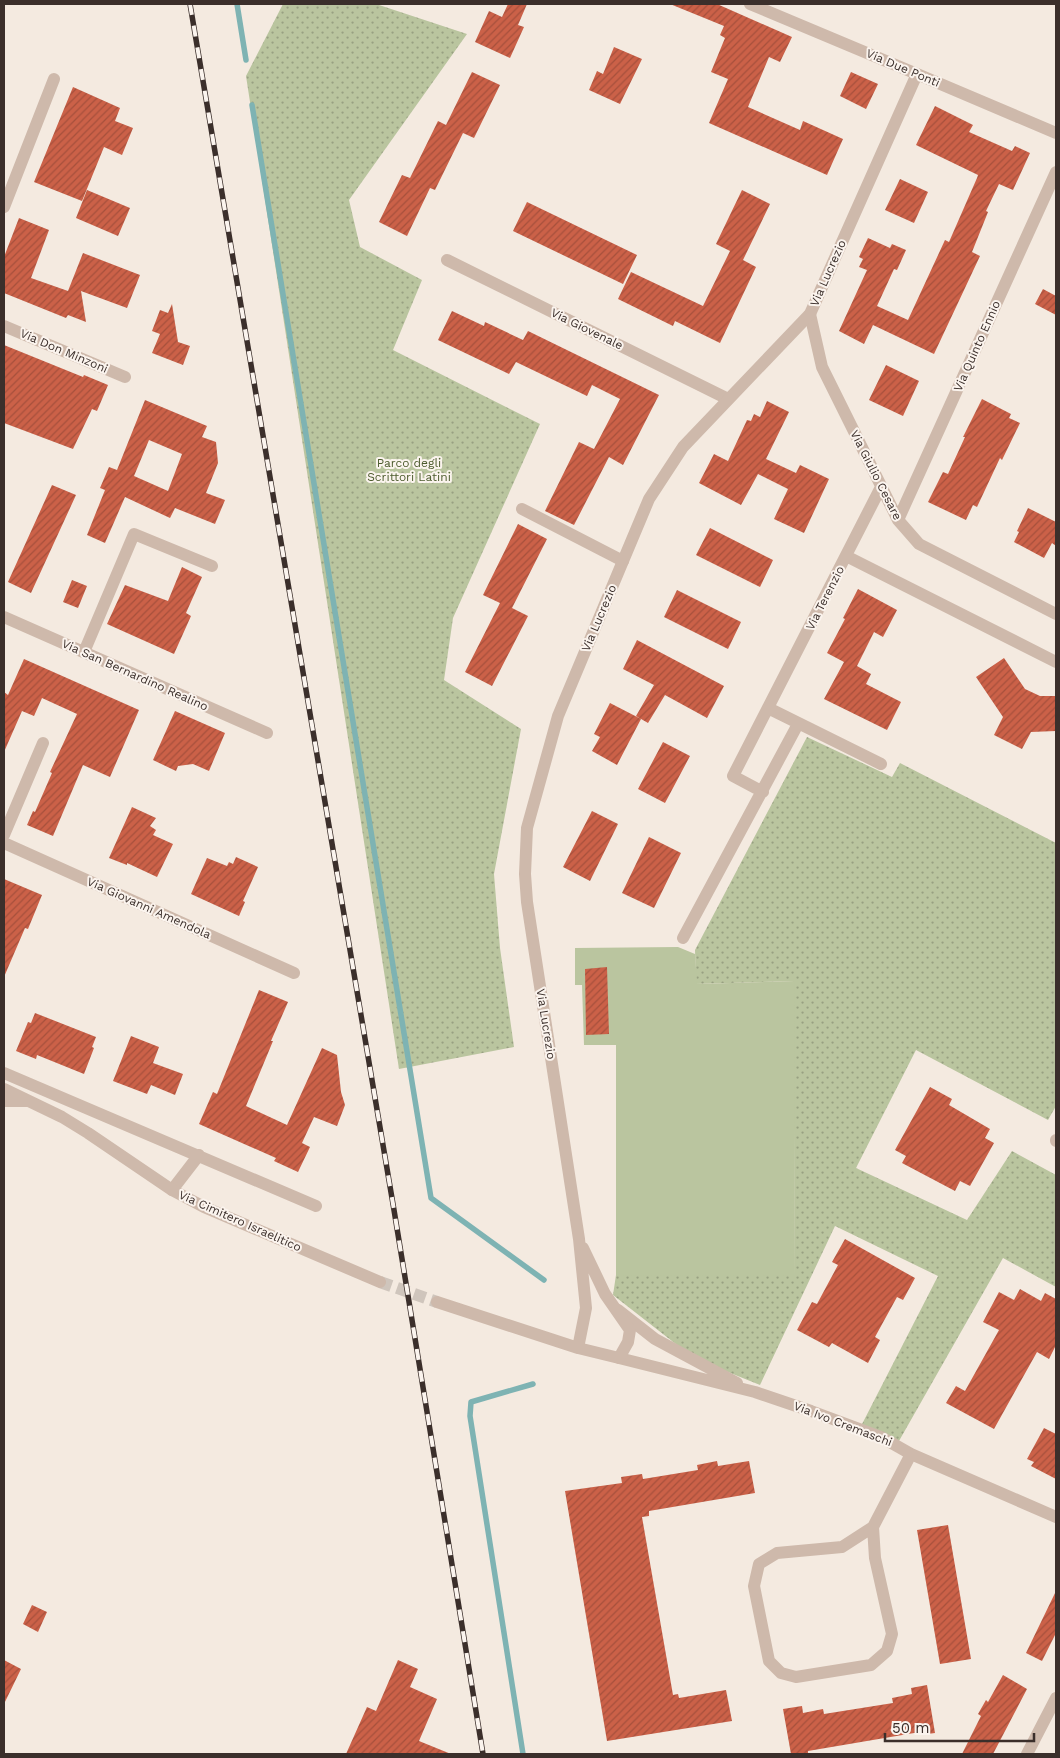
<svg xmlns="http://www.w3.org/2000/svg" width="1060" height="1758" font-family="'Work Sans',sans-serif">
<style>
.green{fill:url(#green-dots)}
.pitch{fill:#bac59f}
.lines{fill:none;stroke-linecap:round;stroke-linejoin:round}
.stream{stroke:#7eb3b3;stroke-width:5.5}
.building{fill:url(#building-hatch);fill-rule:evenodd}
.tertiary-tunnel{stroke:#cfc5bc;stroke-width:12;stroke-dasharray:12 6;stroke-linecap:butt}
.minor{stroke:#ceb9ab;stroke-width:12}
.tertiary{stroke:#ceb9ab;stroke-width:12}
.rail-casing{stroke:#3b2f2b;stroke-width:5.5}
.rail{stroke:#fbf4ee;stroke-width:4;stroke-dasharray:11;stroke-linecap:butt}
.labels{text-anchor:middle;stroke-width:4;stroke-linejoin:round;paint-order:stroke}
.street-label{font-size:12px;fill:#3b2f2b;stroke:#fbf4ee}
.park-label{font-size:12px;fill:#4c5b2d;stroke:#fbf4ee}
</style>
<defs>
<pattern id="green-dots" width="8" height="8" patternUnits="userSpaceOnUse" patternTransform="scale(1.25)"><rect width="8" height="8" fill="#bac59f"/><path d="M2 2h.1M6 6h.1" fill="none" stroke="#98a082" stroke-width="1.8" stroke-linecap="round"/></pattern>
<pattern id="building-hatch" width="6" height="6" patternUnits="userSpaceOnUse" patternTransform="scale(1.25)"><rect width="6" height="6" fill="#cb6148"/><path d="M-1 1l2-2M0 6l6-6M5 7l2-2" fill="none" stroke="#a6503c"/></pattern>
</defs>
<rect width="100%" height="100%" fill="#f4eae0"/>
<!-- green -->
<path class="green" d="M283,4H376L467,34L349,200L360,247L422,280L393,350L540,424L453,618L444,680L521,729L494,874L500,948L514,1047L399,1069L246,76Z
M807,737L892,777L900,763L1056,843V1106L1048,1120L916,1050L856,1168L967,1220L1012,1151L1056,1175V1287L1003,1258L895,1448L859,1430L938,1276L835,1226L760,1385L713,1366L686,1352L613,1295L616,1275H795L793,981L696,984L695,950Z"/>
<!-- pitch -->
<path class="pitch" d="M678,947L695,954L697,984L794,981L795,1276L616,1275V1045H584L582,985H575V948Z"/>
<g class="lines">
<!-- stream -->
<path class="stream" d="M237,4L246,60
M252,105L431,1198L544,1280
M523,1754L470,1416L471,1402L533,1384"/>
</g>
<!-- building -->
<path class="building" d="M508,4H527L518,25L524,27L510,58L475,42L489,11L502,17Z
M670,4H717L792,37L780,62L769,57L748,107L800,130L803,121L843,139L827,175L709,123L728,79L711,72L725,38L720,35L724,26Z
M614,47L642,59L620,104L589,90L597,71L603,74Z
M472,72L500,85L474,138L463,133L435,190L430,188L407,236L379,222L402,175L410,178L438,121L446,125Z
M851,72L878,84L866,109L840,96Z
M73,87L120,108L115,121L133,128L122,155L104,147L82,201L34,182Z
M935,106L973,125L969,132L1012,151L1015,146L1030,153L1013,190L999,184L986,211L988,212L972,252L980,256L934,354L873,325L864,344L839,331L867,270L859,267L863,259L859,257L868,238L890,248L892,244L906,250L897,270L894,269L877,306L908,320L945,240L949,242L977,178L978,175L916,145Z
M900,179L928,192L914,223L885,210Z
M87,190L130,208L118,236L76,218Z
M742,190L770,204L743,260L756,267L720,343L675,321L673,326L618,299L631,272L703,306L730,251L716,244Z
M527,202L637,255L623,284L513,231Z
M19,218L49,230L31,278L68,291L83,253L140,275L127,308L81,291L86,322L68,315L66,318L4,293V257Z
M1043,289L1056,296V315L1035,304Z
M172,304L178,342L190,346L183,365L152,353L160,334L152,331L160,310L168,313Z
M452,311L484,326L485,322L523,340L528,331L659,395L623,465L609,457L574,525L545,511L579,442L594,449L620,399L592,385L587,396L516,362L509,374L438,340Z
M4,345L83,377L84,375L108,385L97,411L92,409L73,449L4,423Z
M886,365L919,381L903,416L869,400Z
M982,399L1011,414L1009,418L1020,423L1002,460L1000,458L977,507L973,505L966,520L928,502L943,472L948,474L965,437H963Z
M145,400L207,426L202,437L216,442L218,463L206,493L225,500L215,524L175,508L170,518L125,497L105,543L87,535L105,490L100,488L109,467L117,470ZM149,440L182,454L168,491L134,476Z
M767,401L789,412L766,459L796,473L800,465L829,479L804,533L774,519L788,489L758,474L741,505L699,483L714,454L728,461L747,420L751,421L754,414L760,417Z
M52,485L76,495L31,593L8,582Z
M1028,508L1056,522V546L1052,543L1044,558L1014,542L1019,532L1017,531Z
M518,524L547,539L512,608L528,616L492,686L465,672L500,603L483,595Z
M710,528L773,560L760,587L696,555Z
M182,567L202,577L186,613L191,616L174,654L107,624L125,585L168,601Z
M72,580L87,586L78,608L63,602Z
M858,589L897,610L883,637L874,632L857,666L871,674L866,684L901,702L887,730L824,699L844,662L827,653L845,619L843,618Z
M677,590L741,622L728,649L664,617Z
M637,640L724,686L707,718L665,695L648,723L636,716L654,685L623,669Z
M1004,658L1025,689L1040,696H1056V731L1031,732L1022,749L994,735L1003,717L976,677Z
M24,659L139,710L110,777L83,765L53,836L27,825L33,811L35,812L52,773L50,772L77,714L42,698L34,716L22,711L4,752V692L8,695Z
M610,703L641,719L617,765L592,751L600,737L594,734Z
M175,711L225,733L209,771L193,764L178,766L176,771L153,760Z
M663,742L690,756L665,803L638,789Z
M132,807L156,818L150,826L156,830L153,835L173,844L157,877L127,863V865L109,858Z
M592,811L618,824L590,881L563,867Z
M649,837L681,853L654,908L622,893Z
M236,857L258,867L243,901L245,902L239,916L191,894L207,858L227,866L229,862L233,864Z
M4,879L42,895L28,929L25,928L4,977Z
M607,967L609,1034L586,1035L585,969Z
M259,990L288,1002L271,1041H273L246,1106L287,1125L322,1048L337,1055L341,1092L345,1105L337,1126L314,1117L302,1143L310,1147L298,1172L274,1161L276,1158L199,1124L213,1092L217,1094Z
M35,1013L96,1037L92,1047L94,1048L84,1074L37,1055L36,1059L16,1051L28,1022L31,1023Z
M131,1036L159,1047L153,1063L183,1074L175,1095L151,1085L147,1094L113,1081Z
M930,1087L952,1099L949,1105L990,1129L985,1138L994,1143L970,1186L960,1181L955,1191L902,1163L906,1156L895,1150Z
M845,1239L915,1278L903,1300L897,1297L875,1337L880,1340L868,1363L832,1343L829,1347L797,1330L812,1302L817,1304L838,1265L832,1262Z
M1020,1289L1041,1301L1045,1293L1056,1299V1345L1049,1359L1037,1352L994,1429L946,1403L956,1386L965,1391L999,1330L983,1322L999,1292L1014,1300Z
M1044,1428L1056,1434V1479L1031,1466L1034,1462L1027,1459Z
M717,1461L718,1466L749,1461L755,1493L649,1511V1516L642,1517L673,1695L678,1694L679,1698L726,1690L732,1721L607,1741L565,1491L622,1483L621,1477L642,1474L643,1479L698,1470L697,1465Z
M948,1525L971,1659L940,1664L917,1530Z
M1056,1591V1633L1042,1661L1026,1653Z
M32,1605L47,1612L38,1632L23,1624Z
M4,1660L21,1669L4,1704Z
M398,1660L418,1669L410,1687L437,1699L419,1741L451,1754H346L367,1707L376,1711Z
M1003,1675L1027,1689L993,1754H962L981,1716L978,1714L986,1700L988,1702Z
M927,1685L935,1733L920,1735V1732L808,1751V1754H791L783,1709L802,1706L803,1713L823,1709L824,1714L893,1703L892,1698L912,1694L911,1688Z"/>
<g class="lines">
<!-- tertiary-tunnel -->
<path class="tertiary-tunnel" d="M380,1282L437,1302"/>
<!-- minor -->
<path class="minor" d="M750,4L917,74
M4,207L54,79
M447,260L728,399
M810,314L822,367L898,520L919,544L1056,614
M4,326L125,377
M522,509L623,561
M898,520L1056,172
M846,556L1056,662
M4,617L267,733
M84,652L134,534L212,566
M768,708L881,764
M763,792L733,776L881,487
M4,835L43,743
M4,843L294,973
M683,938L798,724
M4,1073L316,1206
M1056,1140V1141
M172,1190L199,1155
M618,1310L655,1339L737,1383
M619,1358L755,1392L811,1411L881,1437L911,1454L1056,1517
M873,1527L875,1558L892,1634L887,1651L871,1665L796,1677L781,1673L769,1661L754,1586L759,1564L777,1553L842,1547L873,1527L911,1454
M1027,1754L1056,1698"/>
<!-- tertiary -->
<path class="tertiary" d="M4,1089L62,1117L88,1133L172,1190L204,1207L380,1282
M4,1101H26
M437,1302L578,1348L619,1358L628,1342L630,1330L605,1294L583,1248
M578,1348L586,1308L579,1239L527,902L525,874L527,828L558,716L649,499L683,447L810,314L917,74L1056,133"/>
<defs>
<path id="rail" d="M190,4L394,1210L483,1754"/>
</defs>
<!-- rail casing -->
<use href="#rail" class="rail-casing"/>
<!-- rail -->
<use href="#rail" class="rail"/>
</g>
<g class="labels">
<!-- street labels -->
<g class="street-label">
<text transform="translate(903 68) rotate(23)" y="4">Via Due Ponti</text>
<text transform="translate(828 273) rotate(-66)" y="4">Via Lucrezio</text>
<text transform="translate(587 329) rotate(26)" y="4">Via Giovenale</text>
<text transform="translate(977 346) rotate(-66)" y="4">Via Quinto Ennio</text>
<text transform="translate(64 351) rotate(23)" y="4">Via Don Minzoni</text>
<text transform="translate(876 475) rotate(63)" y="4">Via Giulio Cesare</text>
<text transform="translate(825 598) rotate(-63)" y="4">Via Terenzio</text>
<text transform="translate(599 618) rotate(-67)" y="4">Via Lucrezio</text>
<text transform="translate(135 675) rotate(24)" y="4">Via San Bernardino Realino</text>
<text transform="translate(149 908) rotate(24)" y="4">Via Giovanni Amendola</text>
<text transform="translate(546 1024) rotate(81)" y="4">Via Lucrezio</text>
<text transform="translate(240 1221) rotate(24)" y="4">Via Cimitero Israelitico</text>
<text transform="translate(843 1424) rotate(21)" y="4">Via Ivo Cremaschi</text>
</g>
<!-- park labels -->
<g class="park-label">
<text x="409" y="467">Parco degli<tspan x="409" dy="14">Scrittori Latini</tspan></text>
</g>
</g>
<!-- border -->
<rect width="1060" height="1758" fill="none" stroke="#3b2f2b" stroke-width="10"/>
<!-- scale -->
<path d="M885 1733v8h149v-8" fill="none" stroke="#3b2f2b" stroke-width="2.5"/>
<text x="892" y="1733" font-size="15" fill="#3b2f2b" stroke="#fbf4ee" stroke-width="4" paint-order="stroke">50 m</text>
</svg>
